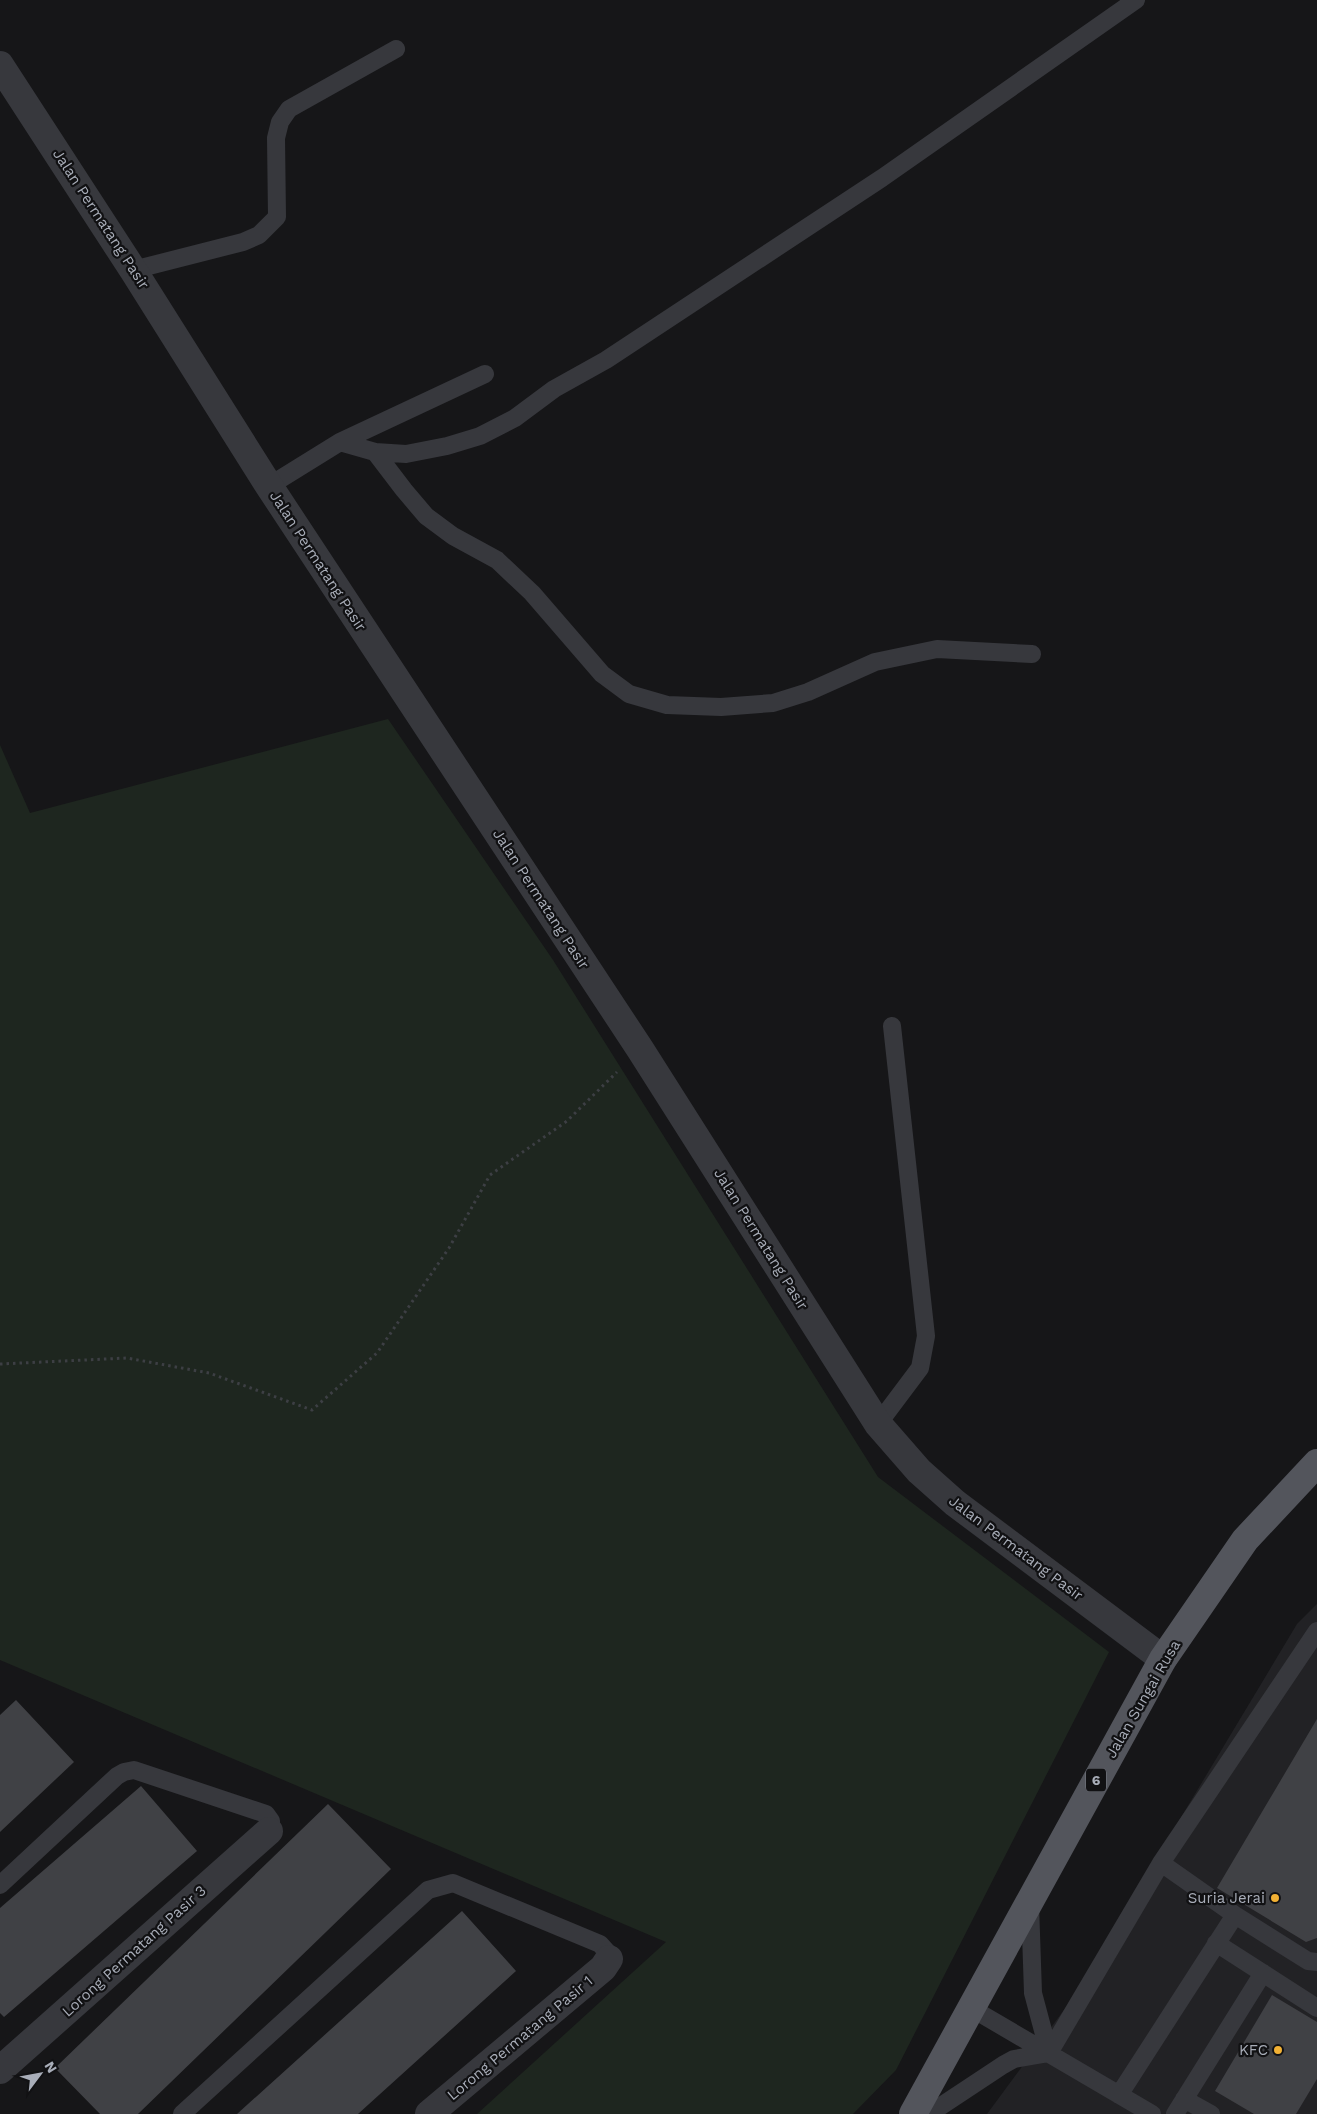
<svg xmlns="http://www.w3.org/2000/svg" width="1317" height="2114" font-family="'Work Sans',sans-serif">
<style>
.built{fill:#222225}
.green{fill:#1e261f}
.building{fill:#404145}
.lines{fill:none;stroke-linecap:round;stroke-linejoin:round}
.path{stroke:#3d3f44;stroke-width:3;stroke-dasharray:2.5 4;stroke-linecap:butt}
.service{stroke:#37383d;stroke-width:18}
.minor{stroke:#37383d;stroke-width:28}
.primary{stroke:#53555c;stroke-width:28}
.poi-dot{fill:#f2b134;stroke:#111113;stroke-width:2}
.labels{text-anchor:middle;stroke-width:4.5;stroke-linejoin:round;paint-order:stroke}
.shield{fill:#111113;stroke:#7b7e86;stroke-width:1}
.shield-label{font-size:14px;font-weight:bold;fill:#a8adb8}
.street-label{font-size:15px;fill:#a8adb8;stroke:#111113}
.poi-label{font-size:15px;fill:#a8adb8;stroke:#111113;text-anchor:end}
</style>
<rect width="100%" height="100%" fill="#161618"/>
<!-- built -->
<path class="built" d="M1317,1604V2114H987L1072,1999L1297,1624Z"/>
<!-- green -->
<path class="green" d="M388,719L553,960L878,1477L1109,1652L896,2070L853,2114H477L666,1942L0,1660V745L30,813Z"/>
<!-- building -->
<path class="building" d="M16,1700L74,1762L0,1832V1715Z
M1317,1719V1938L1306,1942L1217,1888Z
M141,1786L197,1851L4,2017L0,2013V1908Z
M328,1804L391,1869L138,2114H100L55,2068Z
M462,1911L516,1971L358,2114H237Z
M1272,1995L1317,2022V2079L1296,2114H1254L1215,2091Z"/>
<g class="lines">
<!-- path -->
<path class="path" d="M0,1364L127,1358L209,1373L312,1410L377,1353L449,1248L490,1175L567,1121L617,1072"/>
<!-- service -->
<path class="service" d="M133,270L243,242L259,235L277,217L276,138L280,122L289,109L396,49
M340,442L375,452L406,454L447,446L480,436L515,418L554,389L606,360L882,178L1136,0
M375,452L404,490L426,516L453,536L497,560L532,593L602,674L629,694L667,705L721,707L773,703L808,692L875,662L937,649L1032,654
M269,486L340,442L485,374
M878,1424L920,1368L926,1336L892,1026
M1161,1863L1235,1915L1308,1961L1317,1962
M0,1885L117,1776L124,1772L134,1770L266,1814L271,1821L269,1831
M1030,1904L1033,1993L1049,2053
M1216,1943L1317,2008
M971,2008L1152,2114
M1119,2095L1235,1915
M1184,2099L1211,2114
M182,2114L428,1890L453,1883L600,1944L608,1953L609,1959
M929,2114L1003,2065L1014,2059L1049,2053L1161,1863L1317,1631
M1175,2114L1263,1973"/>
<!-- minor -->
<path class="minor" d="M0,65L133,270L269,486L640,1049L878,1424L919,1471L955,1503L1163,1659
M0,2070L269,1831
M429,2114L603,1968L609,1959"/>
<!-- primary -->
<path class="primary" d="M913,2114L1163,1659L1245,1540L1317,1463"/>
</g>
<!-- markers -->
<g class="poi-dot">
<circle cx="1275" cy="1898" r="5"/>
<circle cx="1278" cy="2050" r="5"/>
</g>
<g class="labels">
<!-- shield labels -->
<rect class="shield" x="1086" y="1768.5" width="20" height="23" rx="4"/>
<g class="shield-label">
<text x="1096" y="1785">6</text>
</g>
<!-- street labels -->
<g class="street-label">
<text transform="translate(101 219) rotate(57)" y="5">Jalan Permatang Pasir</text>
<text transform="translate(318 561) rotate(57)" y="5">Jalan Permatang Pasir</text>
<text transform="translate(541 899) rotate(57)" y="5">Jalan Permatang Pasir</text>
<text transform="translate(761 1239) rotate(58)" y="5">Jalan Permatang Pasir</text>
<text transform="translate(1016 1548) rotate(37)" y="5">Jalan Permatang Pasir</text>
<text transform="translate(1143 1699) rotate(-60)" y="5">Jalan Sungai Rusa</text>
<text transform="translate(134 1951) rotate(-42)" y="5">Lorong Permatang Pasir 3</text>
<text transform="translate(520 2038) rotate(-40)" y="5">Lorong Permatang Pasir 1</text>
</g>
<!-- poi labels -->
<g class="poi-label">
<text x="1265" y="1903">Suria Jerai</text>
<text x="1268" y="2055">KFC</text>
</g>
</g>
<!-- north arrow -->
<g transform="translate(40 2074) rotate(58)" stroke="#111113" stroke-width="4" paint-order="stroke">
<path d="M0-4L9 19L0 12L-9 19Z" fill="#a8adb8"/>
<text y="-8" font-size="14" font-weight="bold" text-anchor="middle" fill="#a8adb8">N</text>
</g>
</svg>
